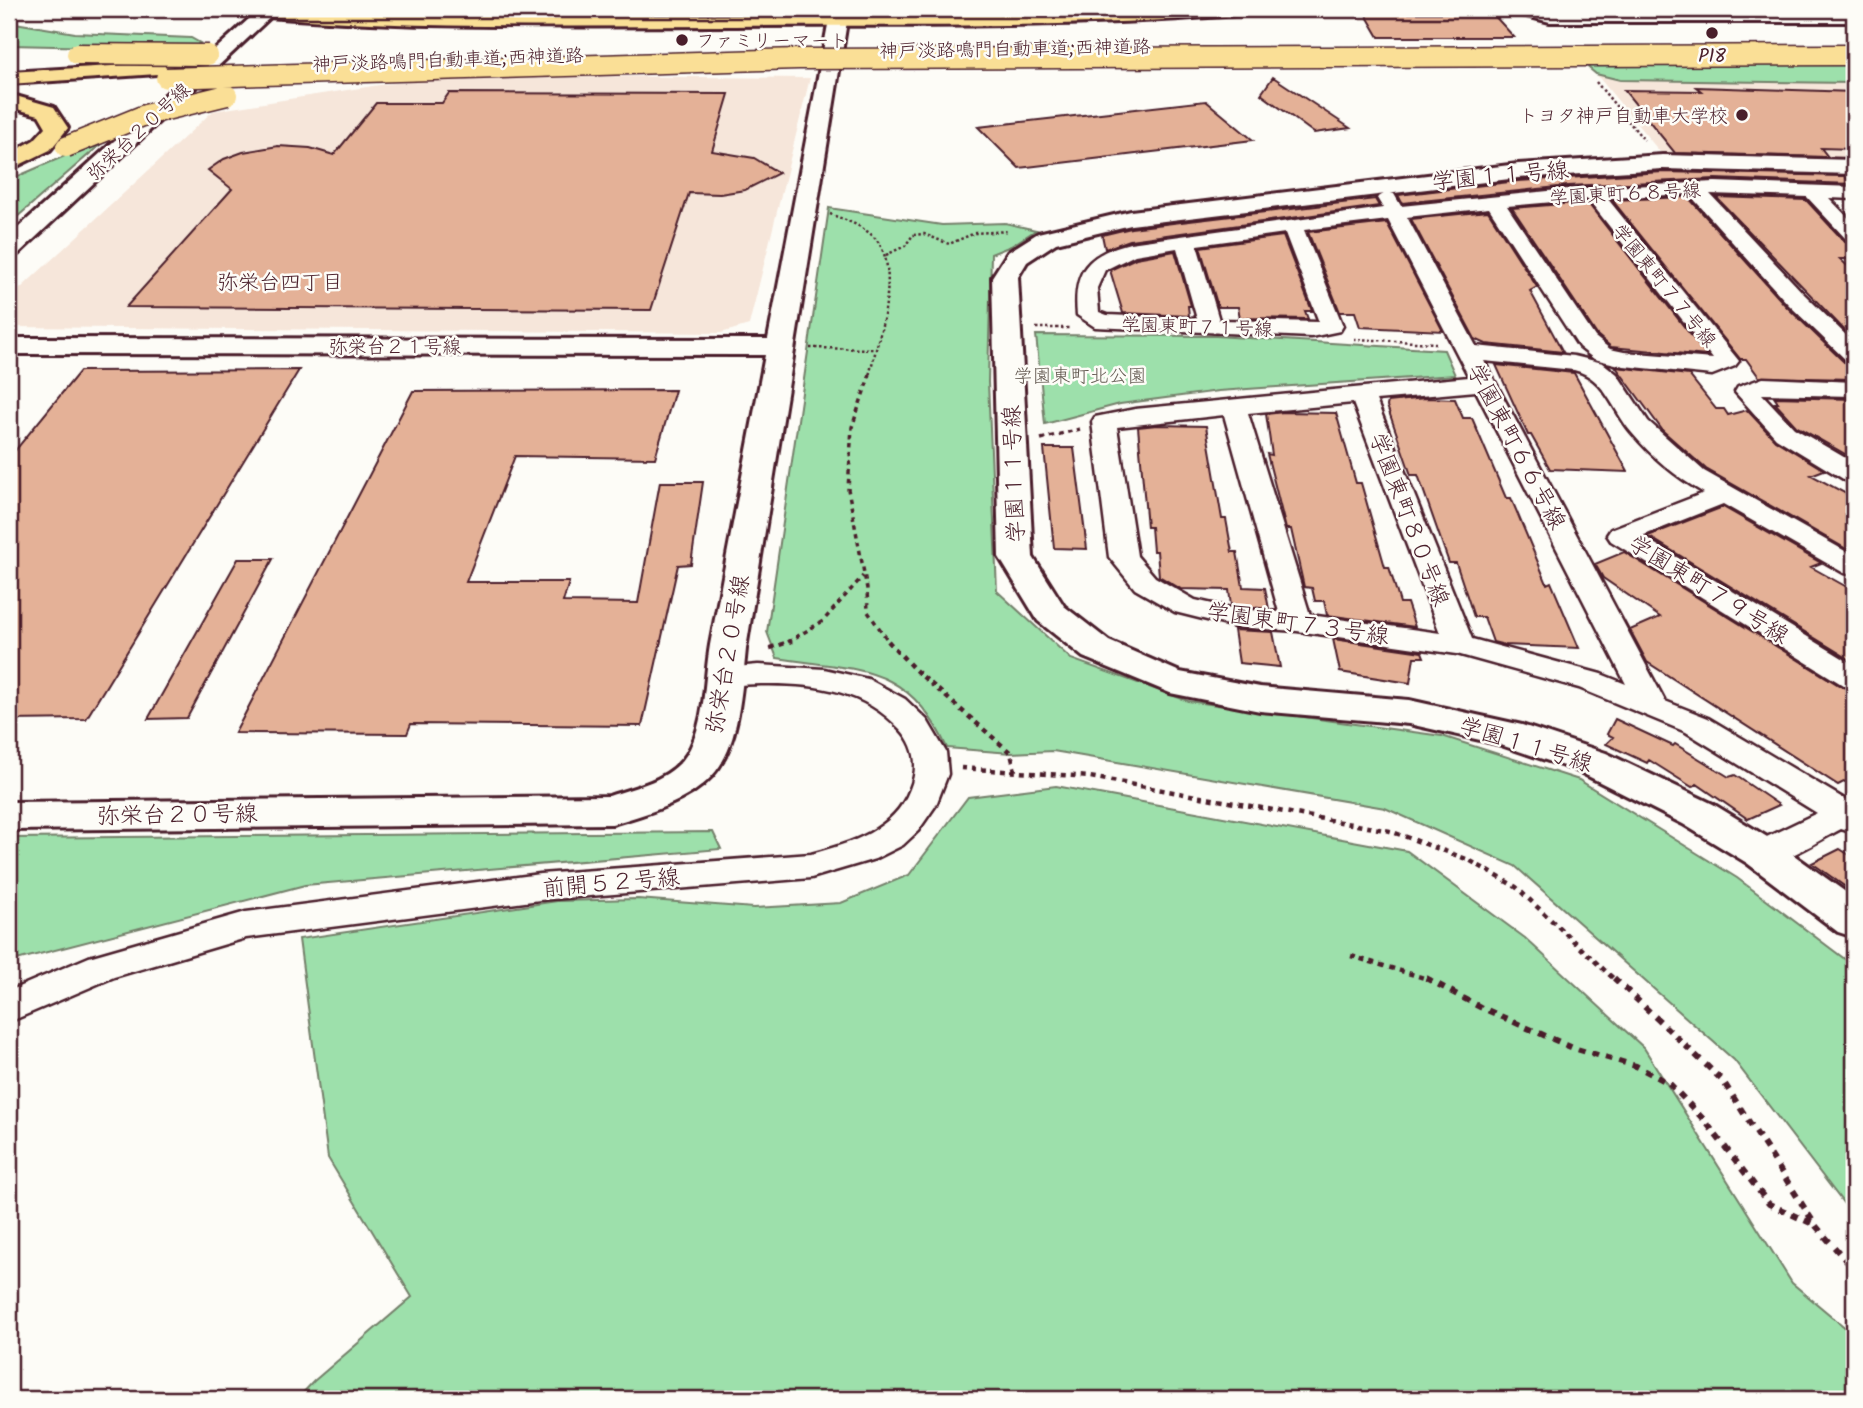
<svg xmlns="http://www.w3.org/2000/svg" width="1863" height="1408" font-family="Kalam,'Klee One',sans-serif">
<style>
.built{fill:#f6e6da}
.green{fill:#9de0ab;stroke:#74806b;stroke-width:2}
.building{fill:#e4b197;stroke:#4a1f2b;stroke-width:2}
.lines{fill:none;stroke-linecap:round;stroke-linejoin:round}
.street-casing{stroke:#4a1f2b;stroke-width:5}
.secondary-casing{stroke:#4a1f2b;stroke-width:6}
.primary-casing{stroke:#4a1f2b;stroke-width:6}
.highway-casing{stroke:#4a1f2b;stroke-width:6}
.path-far3{stroke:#4a1f2b;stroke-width:2.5;stroke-dasharray:2.5 2.5;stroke-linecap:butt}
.path-far2{stroke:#4a1f2b;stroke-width:3.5;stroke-dasharray:4.5 4.5;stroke-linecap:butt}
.path-far1{stroke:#4a1f2b;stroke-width:4.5;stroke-dasharray:5 5;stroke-linecap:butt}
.path{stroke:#4a1f2b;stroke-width:6;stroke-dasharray:7 7;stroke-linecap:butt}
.street{fill:#fdfcf7;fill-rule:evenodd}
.secondary{fill:#fdfcf7;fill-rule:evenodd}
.primary{fill:#fadf96;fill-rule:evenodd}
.highway{fill:#fadf96;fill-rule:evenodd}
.highway-bridge-casing{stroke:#4a1f2b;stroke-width:23;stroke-linecap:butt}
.highway-bridge{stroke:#fadf96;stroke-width:20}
.poi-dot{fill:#4a1f2b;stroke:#fdfcf7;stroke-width:2.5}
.labels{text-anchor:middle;stroke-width:5;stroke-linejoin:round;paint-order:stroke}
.far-poi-label{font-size:19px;fill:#4a1f2b;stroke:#fdfcf7;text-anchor:start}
.far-street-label{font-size:19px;fill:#4a1f2b;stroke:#fdfcf7}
.far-park-label{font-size:19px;fill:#635951;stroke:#fdfcf7}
.far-neighbourhood-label{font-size:21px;fill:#4a1f2b;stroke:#fdfcf7}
.street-label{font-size:23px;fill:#4a1f2b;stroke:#fdfcf7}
</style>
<rect width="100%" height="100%" fill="#fdfcf7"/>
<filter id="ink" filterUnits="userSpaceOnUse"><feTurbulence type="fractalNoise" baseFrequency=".0143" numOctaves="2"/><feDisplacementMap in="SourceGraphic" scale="14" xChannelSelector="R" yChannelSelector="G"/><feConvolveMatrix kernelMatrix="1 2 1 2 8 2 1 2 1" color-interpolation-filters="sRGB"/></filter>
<g filter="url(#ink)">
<!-- built -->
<path class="built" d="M1596,74L1854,79V161L1674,156L1660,152Z
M486,75L810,78L749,325L721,333L9,327V299L213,111L386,84Z"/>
<!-- green -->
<path class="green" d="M9,22L75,33L191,38L200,43L190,49L9,45Z
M1584,64H1854V83L1620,80L1596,74Z
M109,137L9,224V180Z
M829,208L942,225L1005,223L1036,230L1011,246L991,254L988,382L997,591L1071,659L1188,701L1442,736L1579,780L1737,878L1854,966V1217L1734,1060L1515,866L1385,808L1053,751L1011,753L947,748C908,662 857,671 777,658L767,632Z
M1036,335L1216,336L1444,350L1455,375L1219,391L1120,404L1045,424Z
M1056,786L1407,851L1525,938L1644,1048L1792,1283L1854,1335V1399H297L314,1381L412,1297L328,1158L299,939L557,901L638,899L754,908L841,903L909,875L968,797Z
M713,832L721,849L305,885L9,962V838Z"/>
<!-- building -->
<path class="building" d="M1365,13H1492L1514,37H1379Z
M1273,77L1350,128L1314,133L1261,94Z
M1696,87L1854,92V149L1821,148L1828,157L1675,153L1624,90L1701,91Z
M449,93L729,94L712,151L754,158L779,173L745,190L720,194L689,193L651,310L126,307L232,189L208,170L224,159L243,152L278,146L310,148L334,155L376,103H442Z
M1206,101L1253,140L1019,168L978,127Z
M1663,172L1845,176L1852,184L1715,179L1568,186L1402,203L1398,195L1518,181Z
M1688,197L1786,306L1844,362L1854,364V379L1759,377L1746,359H1740L1612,200Z
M1716,197L1806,200L1845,242L1854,244V259H1840L1854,272V340Z
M1375,199L1379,206L1130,240L1105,249L1102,235L1131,228Z
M1587,202L1707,356L1611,347L1597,335L1512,208Z
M1488,211L1537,287L1530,291L1563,352L1486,344L1475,339L1411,219Z
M1387,223L1443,331L1360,327L1355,312H1340L1308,232Z
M1283,236L1312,311H1305L1308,319L1240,318L1238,307H1218L1200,247Z
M1175,251L1191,306H1188L1189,316L1123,313L1110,270L1136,258Z
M1496,365L1574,373L1628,472L1550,469L1531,435H1528Z
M1616,367L1689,375L1716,409H1724L1728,415L1747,410L1775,440L1824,470L1811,475L1854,498V549L1850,551L1706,469L1663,431Z
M299,370L86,719L9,720V458L80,371Z
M675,390L655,458L515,456L466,582H569L563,602L638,603L660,482H703L691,564L678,565L642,726L411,724L407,734L235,733L413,391Z
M1774,397L1854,399V459L1796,426L1775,403H1778Z
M1425,398L1455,399L1463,418H1472L1506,498H1511L1547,584L1551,582L1579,648L1505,645L1493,642L1484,617H1474L1456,563H1449L1418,475H1411L1387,406L1388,402Z
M1284,412L1336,413L1356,483H1361L1385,567H1389L1400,603H1407L1415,627L1327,615L1324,601H1315L1312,588L1304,587L1291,529H1286L1267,454L1272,455L1266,414Z
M1157,425L1206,426L1222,519H1226L1232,552H1237L1243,587L1265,588L1269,609L1231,605L1229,590L1181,589L1159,576L1157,551H1153L1151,527H1147L1138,427Z
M1044,448H1074L1087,549L1054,548Z
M1723,507L1821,563L1811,567L1854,591V662L1648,536Z
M1624,552L1842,687L1854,689V777L1838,785L1647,662L1630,630L1660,617L1603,578L1595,564Z
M238,559H273L187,718L148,719Z
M1234,630L1273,632L1280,667L1239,663Z
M1333,639L1422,652L1424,657H1414L1410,683L1340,672Z
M1615,719L1673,746L1675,744L1729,777L1735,775L1779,805L1748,819L1697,784L1692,787L1649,760L1647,763L1606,744L1613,737L1607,734Z
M1840,849L1854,858V893L1812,863Z"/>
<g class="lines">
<defs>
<path id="street" d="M1715,182L1854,187V199L1829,198L1854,224V242L1847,240L1807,197L1710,194L1804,294L1854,343V362L1846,360L1788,304L1689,194L1607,198L1739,361L1735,366L1712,375L1624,366L1594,359L1579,347L1489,208L1407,217L1476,346L1574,356L1603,363L1617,374L1648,421L1704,471L1854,556V575L1844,573L1723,504L1642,536L1854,665V687L1843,685L1611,541L1607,535L1611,529L1704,493C1676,477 1652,457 1632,433C1612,410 1606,378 1574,370L1484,361L1665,701L1708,718L1846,800L1854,798V833L1841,829C1815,842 1778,870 1750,861L1744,853L1750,845L1817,813L1686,732L1579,688L1457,654L1297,631L1235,627L1175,612L1135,589L1109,557L1092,422L1095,417L1135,409L1469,377L1388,220L1304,230L1343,326L1340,331L1311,337L1095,327L1077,315C1073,271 1087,254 1130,243L1383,208L1377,198L1387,192L1394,194L1401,206L1568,189ZM1588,199L1713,359L1624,352L1610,349L1595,337L1507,206ZM1285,233L1319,322L1219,320L1197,245ZM1177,248L1197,319L1107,315L1099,312L1097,288L1105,270L1135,255ZM1476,391L1626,684L1601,674L1472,639L1376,400ZM1353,403L1440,633L1310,615L1248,413ZM1224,415L1279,612L1235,609L1195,600L1155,577L1137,556L1117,427Z
M1763,378L1854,382V396L1762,394L1794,428L1854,463V482L1845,480L1776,438L1735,392L1738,387Z
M758,665L824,669L868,679L905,699L927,720L946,752L948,774L936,805L918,831L903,845L875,859L811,878L540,900L246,938L114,977L9,1022V991L89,957L246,912L540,874L811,854C851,843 894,831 910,789C919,767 916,746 900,729C863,689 813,683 761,684C745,684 729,687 713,683L709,676L713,669Z"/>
<path id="secondary" d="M260,9H279L18,254L9,257V236Z
M831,9H849L746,649C735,763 729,792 612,824L9,830V802L609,796C636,787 671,780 687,754C706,722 704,680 710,645C728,548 747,452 765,355L9,354V338L768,339Z
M1511,9L1854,11V22H1550L1514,13Z
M1663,155L1854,160V174L1663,169L1518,178L1131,225L1056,243L1027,262L1018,277L1033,557L1064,606L1109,641L1180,672L1260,687L1409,700L1522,725L1606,753L1713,804L1777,843L1854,898V937L1838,932L1747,863L1683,824L1578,771L1498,744L1409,724L1260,711L1170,693L1083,657L1038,621L999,557L992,277L1008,252L1038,233L1131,211L1518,164Z"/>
<path id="primary" d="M227,9L548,16L990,15L1256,9L1247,14C1076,29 905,25 734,26C567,26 402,30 236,14Z"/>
<path id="highway" d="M180,62L190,68L187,72L9,84V72Z
M9,94L54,107L68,128L50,150L9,170V154L34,140L46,127L39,115L9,107Z"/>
</defs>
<!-- street casing -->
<use href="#street" class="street-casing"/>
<!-- secondary casing -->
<use href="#secondary" class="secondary-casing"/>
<!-- primary casing -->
<use href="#primary" class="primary-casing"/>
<!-- highway casing -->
<use href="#highway" class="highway-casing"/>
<!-- path-far3 -->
<path class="path-far3" d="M1596,82L1644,140
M830,214C845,220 861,225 873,236C904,266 878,339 869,376
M886,255L905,246L913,235L924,234L949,244L975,233L1009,231
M1036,328H1069
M1354,339L1436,343
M810,348L876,349"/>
<!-- path-far2 -->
<path class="path-far2" d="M870,374L852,427L848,489L867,589L868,612L889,642
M1041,439L1080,429
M788,642L823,621L863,576"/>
<!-- path-far1 -->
<path class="path-far1" d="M888,641L914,669L1011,753L1015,771
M770,648L792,641
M961,768L1090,777L1390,831L1469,860L1516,887L1615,980
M1351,956L1431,980"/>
<!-- path -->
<path class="path" d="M1426,978L1480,1007L1573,1048L1636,1066L1669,1083L1705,1121L1769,1204L1815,1225
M1614,978L1723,1081L1816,1226L1854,1270"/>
<!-- street -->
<use href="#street" class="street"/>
<!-- secondary -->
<use href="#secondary" class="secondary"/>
<!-- primary -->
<use href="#primary" class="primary"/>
<!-- highway -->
<use href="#highway" class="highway"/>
<defs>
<path id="highway-bridge" d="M77,54L208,55
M166,78L799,59L1854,55
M66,147L145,115L227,95"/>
</defs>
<!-- highway-bridge casing -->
<use href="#highway-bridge" class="highway-bridge-casing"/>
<!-- highway-bridge -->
<use href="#highway-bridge" class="highway-bridge"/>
</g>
</g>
<!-- markers -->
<g class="poi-dot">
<circle cx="1712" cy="33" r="7"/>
<circle cx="682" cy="40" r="7"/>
<circle cx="1742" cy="115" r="7"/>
</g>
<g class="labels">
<!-- far-poi labels -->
<g class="far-poi-label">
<text x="696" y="47">ファミリーマート</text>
<text x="1712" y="62" text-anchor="middle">P18</text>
<text x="1728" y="122" text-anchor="end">トヨタ神戸自動車大学校</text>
</g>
<!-- far-street labels -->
<g class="far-street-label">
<text transform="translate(1015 48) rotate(-1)" y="7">神戸淡路鳴門自動車道;西神道路</text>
<text transform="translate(448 59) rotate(-2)" y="7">神戸淡路鳴門自動車道;西神道路</text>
<text transform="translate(138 131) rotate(-43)" y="7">弥栄台２０号線</text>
<text transform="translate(1625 193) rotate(-3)" y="7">学園東町６８号線</text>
<text transform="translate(1665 285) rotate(51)" y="7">学園東町７７号線</text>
<text transform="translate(1197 326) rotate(2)" y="7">学園東町７１号線</text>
<text x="395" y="353">弥栄台２１号線</text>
</g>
<!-- far-park labels -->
<g class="far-park-label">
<text x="1080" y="382">学園東町北公園</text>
</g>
<!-- far-neighbourhood labels -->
<g class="far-neighbourhood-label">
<text x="280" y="289">弥栄台四丁目</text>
</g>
<!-- street labels -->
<g class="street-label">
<text transform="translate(1500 175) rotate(-5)" y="8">学園１１号線</text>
<text transform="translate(1517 446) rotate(62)" y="8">学園東町６６号線</text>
<text transform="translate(1013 474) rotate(-92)" y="8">学園１１号線</text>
<text transform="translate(1410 519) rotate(69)" y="8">学園東町８０号線</text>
<text transform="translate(1709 589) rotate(32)" y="8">学園東町７９号線</text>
<text transform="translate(1298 623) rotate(8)" y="8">学園東町７３号線</text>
<text transform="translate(727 654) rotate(-80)" y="8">弥栄台２０号線</text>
<text transform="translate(1526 744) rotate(17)" y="8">学園１１号線</text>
<text transform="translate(177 814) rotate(-1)" y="8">弥栄台２０号線</text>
<text transform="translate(611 882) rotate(-5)" y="8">前開５２号線</text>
</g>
</g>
<!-- margin -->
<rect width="1863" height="1408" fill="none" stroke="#fdfcf7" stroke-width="35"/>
<rect x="18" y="18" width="1828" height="1373" fill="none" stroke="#4a1f2b" stroke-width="2.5" filter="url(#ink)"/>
</svg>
